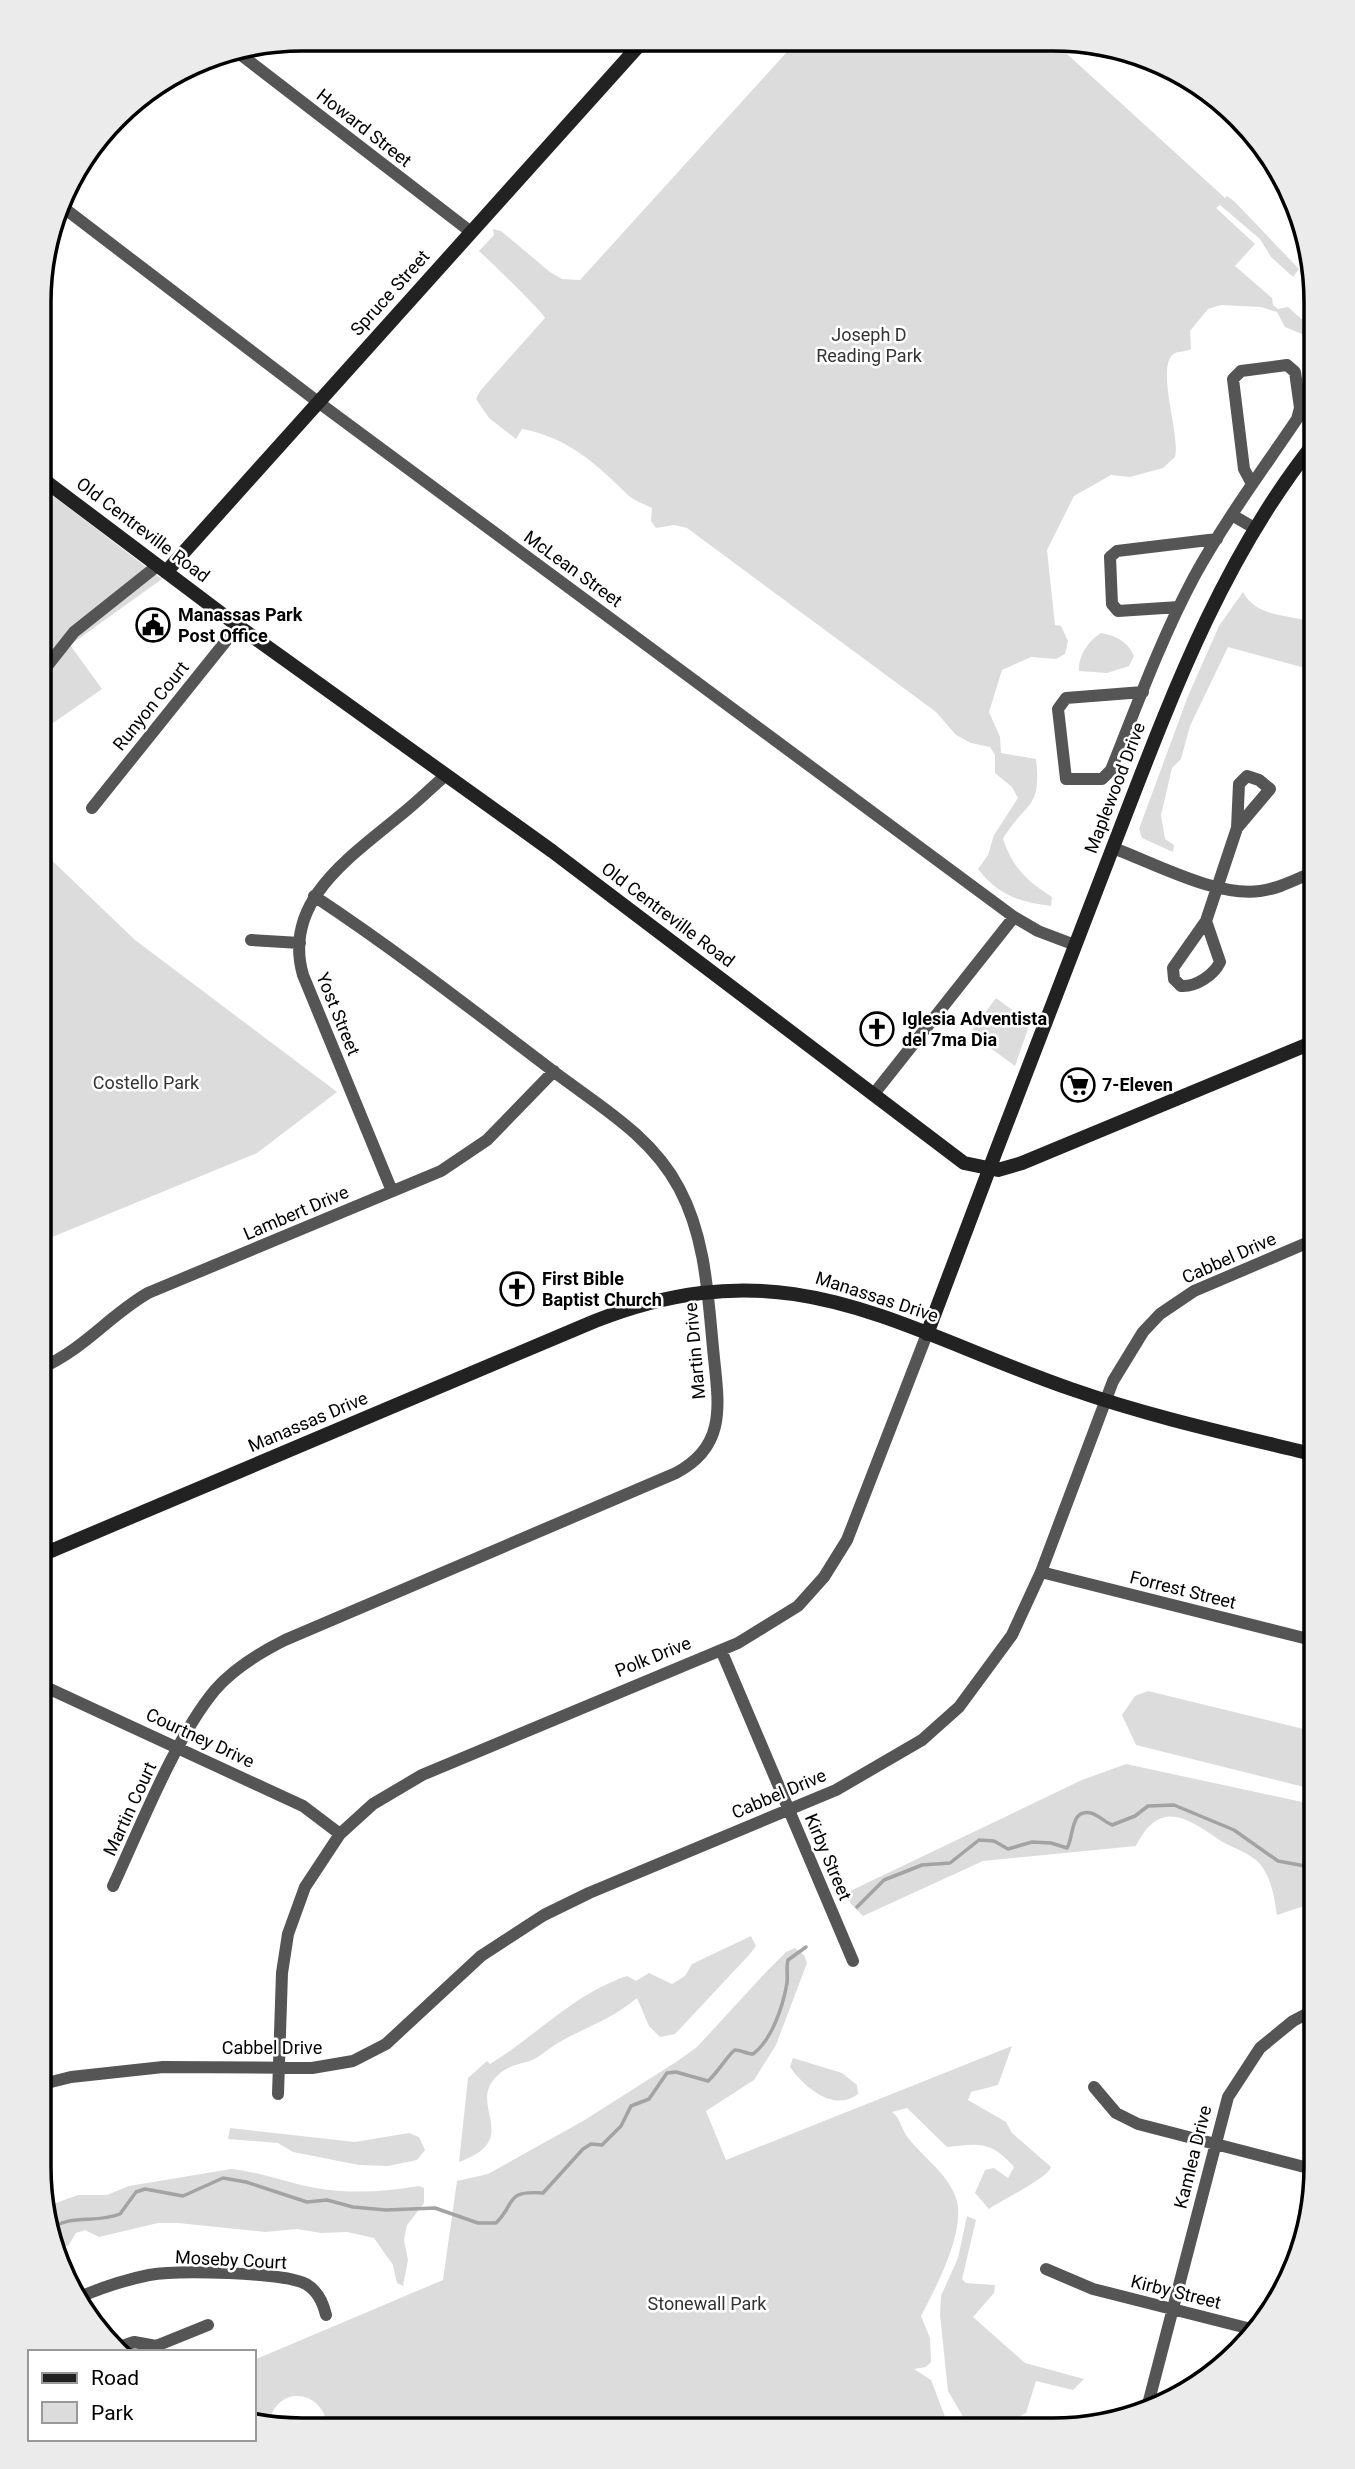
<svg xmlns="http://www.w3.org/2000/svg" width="1355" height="2469" font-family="Roboto,sans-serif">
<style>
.green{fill:#dcdcdc}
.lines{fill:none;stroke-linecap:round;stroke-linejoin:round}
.stream{stroke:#a3a3a3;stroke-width:3.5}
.street{stroke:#555;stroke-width:12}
.secondary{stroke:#222;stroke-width:14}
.labels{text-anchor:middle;stroke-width:5;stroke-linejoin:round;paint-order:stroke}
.street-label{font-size:18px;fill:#000;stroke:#fff}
.park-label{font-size:18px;fill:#333;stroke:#fff}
.poi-label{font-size:18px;font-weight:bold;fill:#000;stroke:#fff;text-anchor:start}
.rim{fill:none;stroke:#000;stroke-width:3.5}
</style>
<rect width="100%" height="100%" fill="#fff"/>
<!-- green -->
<path class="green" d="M796,42L1055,43L1225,198L1227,196L1235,202L1299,269L1293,277L1271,257L1260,239L1220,205L1216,208L1255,244L1235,266L1272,298L1273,305L1278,309L1288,307L1316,332V347L1309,337L1285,327L1277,312L1261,307L1221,305L1208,309L1190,331L1191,349C1186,352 1179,351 1175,353C1154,364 1181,435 1175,457L1163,468L1130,477L1111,475L1074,496L1047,550L1055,625L1061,626L1068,641L1065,654L1056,659L1031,657L1002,670L989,712L1000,737L1001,753L1036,759C1042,811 1025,801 1003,839C1013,868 1027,881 1052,897L1051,906C1019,902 998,895 978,869L988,855L994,835L1018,798L1012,787L995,773V755L990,747L971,743L956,735L936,712L687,528L674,525L656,528L651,521L652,508C645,504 634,501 628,495C595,463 569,438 522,429L516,439L489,418L476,399L480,391L545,318C544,313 488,259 479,251L494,235L493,229L501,231L550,272L562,279L580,280Z
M40,486L162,579L70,645L102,689L40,732Z
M1243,592C1257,619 1291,614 1316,623V671L1228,647L1190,726L1181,759L1172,768L1161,815L1165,839L1174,845L1173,852L1142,838L1139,829L1188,696L1219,626Z
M1101,633C1117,636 1127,641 1134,656L1129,666L1107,673L1079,671C1078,656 1088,641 1101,633Z
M40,849L135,940L337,1092L257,1153L40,1242Z
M996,998L1030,1023L1015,1066L970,1033Z
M1148,1691L1316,1732V1790L1136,1745L1122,1715L1135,1696Z
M1126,1764L1316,1805V1902L1277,1915C1274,1897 1272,1879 1260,1864C1248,1851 1231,1848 1218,1839C1185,1816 1159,1800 1136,1846L983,1861L863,1916L850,1903L848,1892L1082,1780Z
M751,1936L756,1946L749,1955L675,2034L660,2037L649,2026L637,1998C609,2021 587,2026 558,2043C549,2048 539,2058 530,2061C518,2064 507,2066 497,2076C466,2105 524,2139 459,2162L468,2078L487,2061L490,2064C536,2036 575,1993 627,1976L636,1981L649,1973L672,1984L685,1976L692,1964Z
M795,1948L804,1955L807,1963L776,2045L754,2080L706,2111L726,2160L1012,2046L998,2085L971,2092L968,2100L1006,2122L1012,2133L1051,2167C1048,2178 1002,2200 989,2209L975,2193L985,2170L994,2168L1008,2178L1014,2167C992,2141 979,2143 947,2147L907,2108L892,2112C901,2118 901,2130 909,2139C924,2158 948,2174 956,2198C967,2230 935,2289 921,2316L930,2338L931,2362L926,2367L914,2369L931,2380L950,2430L328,2428C323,2387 273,2384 268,2428L254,2425V2360L443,2280L457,2181L488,2174L583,2121L676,2062L697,2047L768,1970L786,1952Z
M793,2058L842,2073L857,2085L858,2094C834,2113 804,2087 790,2067Z
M230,2128L355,2142L409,2133L419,2137L425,2150L417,2160L388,2166L359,2165L293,2152L278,2143L228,2139Z
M231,2169C261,2172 287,2183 316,2188C350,2194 386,2192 419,2186L424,2188V2203L407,2225L404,2240L408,2260L403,2286L397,2283L393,2265L374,2238L347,2232L321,2233L297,2229L265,2232L178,2223H158L99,2237L85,2230L76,2233L68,2246L51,2244L45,2207L78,2195H107L129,2186Z
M967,2216L976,2220L962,2279L966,2283L995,2285L994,2293L973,2317L1025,2363L1084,2379L1073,2390L1036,2381L1026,2413L1001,2426L968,2425L948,2391L940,2315L941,2296L958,2258Z"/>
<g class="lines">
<!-- stream -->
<path class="stream" d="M857,1907L884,1880L922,1865L950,1863L979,1840L994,1841L1008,1849L1032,1842L1051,1843L1067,1848C1074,1837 1070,1808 1091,1813C1098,1815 1105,1822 1112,1825L1135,1816L1148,1806L1174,1805L1234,1830L1278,1861L1316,1868
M49,2230C71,2213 95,2224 120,2214L136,2192L145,2189L183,2196L223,2178L246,2182L307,2202L327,2200L353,2207L386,2210L435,2208L478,2223H496C516,2204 504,2190 543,2193L583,2149L591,2144L602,2145L621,2126L631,2106L649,2099L667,2073L676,2072L708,2081C715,2076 731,2051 735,2050C741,2050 747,2054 753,2054C772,2040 783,2006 787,1983C788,1975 786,1967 788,1960L806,1947"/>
<!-- street -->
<path class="street" d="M236,51L471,232
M60,205L318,402L1014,917L1038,931L1075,945
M1232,515L1256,529
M1179,607L1118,611L1112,604L1110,557L1117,551L1217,539
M40,675L74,632L157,566
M1143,692L1066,698L1058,709L1066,779H1102L1111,770C1137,705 1161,639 1194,577C1224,522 1262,471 1297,419L1300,408L1295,372L1287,365L1241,371L1233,379L1244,469L1252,484
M92,808L238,626
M1113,848C1154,863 1216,897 1260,891C1279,889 1298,878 1316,871
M1206,921L1237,828L1239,784L1247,776L1259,780L1270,789L1237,828
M1206,921L1220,962C1214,975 1196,987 1181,986L1174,979L1173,968Z
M251,940L300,943
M873,1095L1014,917
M392,1191L303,975C282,902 349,858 397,818C414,805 430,789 446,775
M39,1369C85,1349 107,1317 148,1293L441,1171L487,1140L554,1071
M1041,1572L1316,1641
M721,1650L853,1961
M39,1684L303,1806L340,1834
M113,1886C140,1828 175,1738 215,1690C234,1668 259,1653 285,1640L676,1473C726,1447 719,1406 714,1358C708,1301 707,1240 679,1188C651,1135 599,1106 553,1071C474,1011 397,951 314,896
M39,2085L71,2077L163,2067L312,2068L353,2061L386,2044L481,1956L544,1915L589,1893L836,1790L922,1740L959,1707L1012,1635L1041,1572L1113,1381L1143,1332L1160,1314L1194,1291L1316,1239
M1094,2087L1116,2113L1138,2124L1316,2170
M278,2094L282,1973L288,1934L305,1887L340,1834L373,1804L422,1775L738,1643L798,1606L824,1577L847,1540L927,1334
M1046,2269L1093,2289L1259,2331
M77,2298C101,2288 124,2280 149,2275C177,2270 283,2272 306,2284C318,2291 323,2302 326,2315
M114,2349L134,2342L156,2346L208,2325
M1146,2412L1228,2097L1260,2048L1293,2021L1316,2009"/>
<!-- secondary -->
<path class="secondary" d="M40,477L238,626L552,851L964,1163L998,1170L1022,1163L1316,1041
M166,572L643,41
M927,1334C987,1174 1048,1014 1110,855C1166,711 1218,563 1316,441
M39,1556L595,1321C789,1245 893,1327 1071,1389C1151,1417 1234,1435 1316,1455"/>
</g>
<!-- icons -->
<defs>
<symbol id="civic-ring" viewBox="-11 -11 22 22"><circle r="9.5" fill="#fff" stroke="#000" stroke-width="1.5"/><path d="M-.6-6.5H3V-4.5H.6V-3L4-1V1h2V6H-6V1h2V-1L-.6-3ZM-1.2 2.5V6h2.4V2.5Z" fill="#000"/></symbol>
<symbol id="church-ring" viewBox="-11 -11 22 22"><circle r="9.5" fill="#fff" stroke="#000" stroke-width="1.5"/><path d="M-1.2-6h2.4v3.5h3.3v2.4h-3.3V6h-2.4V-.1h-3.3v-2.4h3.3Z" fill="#000"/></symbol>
<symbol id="supermarket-ring" viewBox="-11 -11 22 22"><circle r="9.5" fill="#fff" stroke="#000" stroke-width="1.5"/><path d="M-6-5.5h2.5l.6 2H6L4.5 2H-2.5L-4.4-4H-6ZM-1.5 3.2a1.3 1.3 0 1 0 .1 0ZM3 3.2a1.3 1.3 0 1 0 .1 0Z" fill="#000"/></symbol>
</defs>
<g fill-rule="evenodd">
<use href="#civic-ring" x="134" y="606" width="38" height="38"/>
<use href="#church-ring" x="858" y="1010" width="38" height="38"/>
<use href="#supermarket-ring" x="1059" y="1066" width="38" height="38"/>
<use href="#church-ring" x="498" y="1270" width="38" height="38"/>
</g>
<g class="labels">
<!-- street labels -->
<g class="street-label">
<text transform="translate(364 128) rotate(38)" y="6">Howard Street</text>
<text transform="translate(390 293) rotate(-48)" y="6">Spruce Street</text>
<text transform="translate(143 530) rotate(37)" y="6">Old Centreville Road</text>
<text transform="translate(573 569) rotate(36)" y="6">McLean Street</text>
<text transform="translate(151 706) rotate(-51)" y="6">Runyon Court</text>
<text transform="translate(1115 788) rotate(-69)" y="6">Maplewood Drive</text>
<text transform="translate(668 915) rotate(37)" y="6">Old Centreville Road</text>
<text transform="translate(338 1014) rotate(68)" y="6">Yost Street</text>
<text transform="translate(296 1213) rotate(-23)" y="6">Lambert Drive</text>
<text transform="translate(1229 1258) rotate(-24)" y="6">Cabbel Drive</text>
<text transform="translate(877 1297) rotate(18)" y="6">Manassas Drive</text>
<text transform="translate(695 1351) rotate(-95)" y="6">Martin Drive</text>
<text transform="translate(308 1422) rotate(-23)" y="6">Manassas Drive</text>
<text transform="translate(1183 1590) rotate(14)" y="6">Forrest Street</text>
<text transform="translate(653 1657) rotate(-22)" y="6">Polk Drive</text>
<text transform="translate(200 1738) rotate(25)" y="6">Courtney Drive</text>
<text transform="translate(779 1794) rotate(-23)" y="6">Cabbel Drive</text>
<text transform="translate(130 1809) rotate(-65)" y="6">Martin Court</text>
<text transform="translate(828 1857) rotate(67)" y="6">Kirby Street</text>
<text x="272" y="2054">Cabbel Drive</text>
<text transform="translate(1193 2157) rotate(-76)" y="6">Kamlea Drive</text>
<text transform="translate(231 2260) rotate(3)" y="6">Moseby Court</text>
<text transform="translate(1176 2292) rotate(14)" y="6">Kirby Street</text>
</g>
<!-- park labels -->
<g class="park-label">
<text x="869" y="341">Joseph D<tspan x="869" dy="21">Reading Park</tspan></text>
<text x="146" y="1089">Costello Park</text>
<text x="707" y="2310">Stonewall Park</text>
</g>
<!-- poi labels -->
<g class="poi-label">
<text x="178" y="621">Manassas Park<tspan x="178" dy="21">Post Office</tspan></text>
<text x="902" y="1025">Iglesia Adventista<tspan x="902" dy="21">del 7ma Dia</tspan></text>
<text x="1102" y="1091">7-Eleven</text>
<text x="542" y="1285">First Bible<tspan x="542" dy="21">Baptist Church</tspan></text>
</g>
</g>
<!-- crop -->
<path d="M0 0H1355V2469H0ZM302 51H1053A251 251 0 0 1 1304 302V2167A251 251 0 0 1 1053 2418H302A251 251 0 0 1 51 2167V302A251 251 0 0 1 302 51Z" fill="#ebebeb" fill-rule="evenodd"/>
<path class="rim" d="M302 51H1053A251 251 0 0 1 1304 302V2167A251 251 0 0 1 1053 2418H302A251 251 0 0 1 51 2167V302A251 251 0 0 1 302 51Z"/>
<!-- legend -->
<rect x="28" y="2350" width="228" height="91" fill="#ffffff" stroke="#999999" stroke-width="2"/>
<rect x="42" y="2373" width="35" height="10" fill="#222222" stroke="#999999" stroke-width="2"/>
<text x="91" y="2385" font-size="21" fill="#000000">Road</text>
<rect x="42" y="2402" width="35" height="21" fill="#dcdcdc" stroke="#999999" stroke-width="2"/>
<text x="91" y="2420" font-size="21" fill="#000000">Park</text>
</svg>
